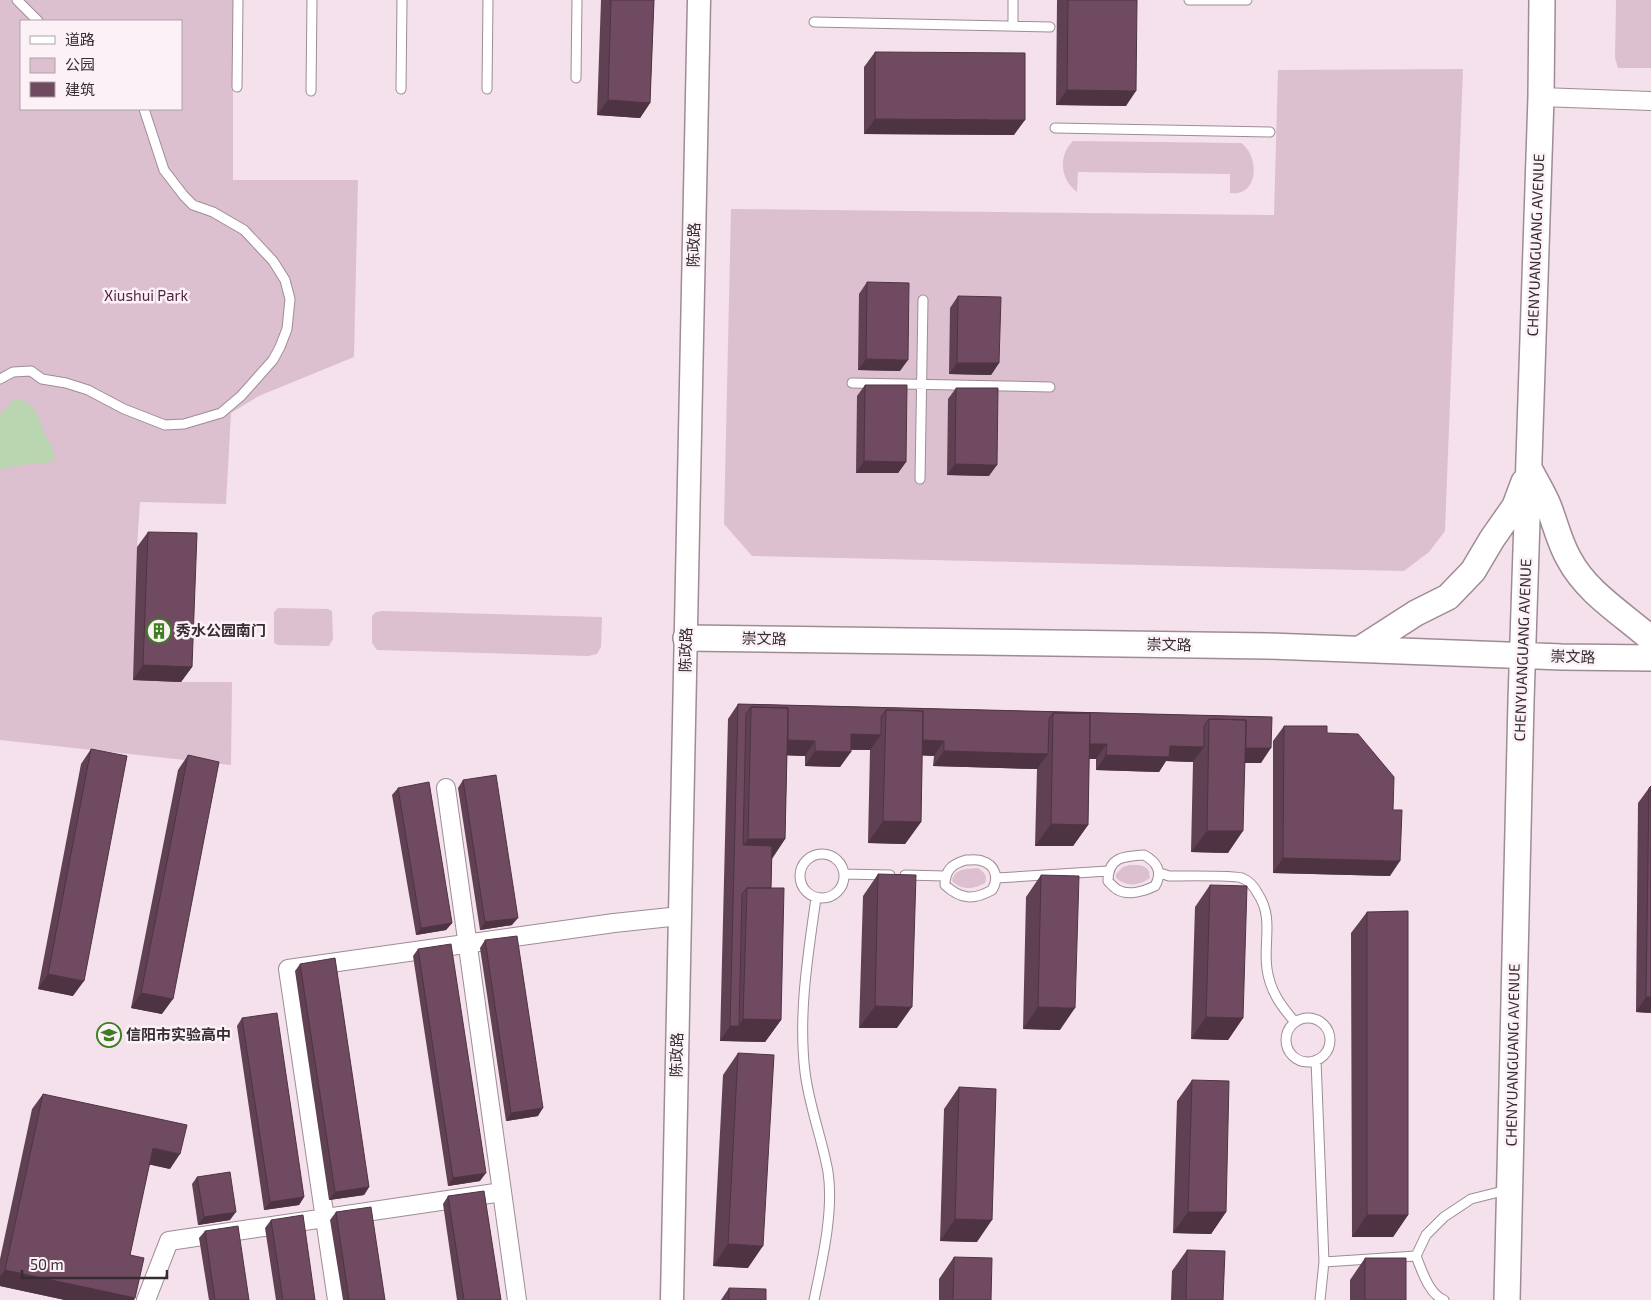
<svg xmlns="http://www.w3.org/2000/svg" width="1651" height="1300" font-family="'Exo 2','Noto Sans SC',sans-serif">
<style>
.green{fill:#dcc0cf;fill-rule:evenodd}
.water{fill:#b9d6b0}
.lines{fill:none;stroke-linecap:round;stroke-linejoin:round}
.service-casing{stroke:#9e8c95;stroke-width:11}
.minor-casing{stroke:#9e8c95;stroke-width:20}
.tertiary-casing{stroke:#9e8c95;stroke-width:25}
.secondary-casing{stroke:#9e8c95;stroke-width:28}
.service{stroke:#fff;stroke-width:9}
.minor{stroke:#fff;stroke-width:18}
.tertiary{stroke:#fff;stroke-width:22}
.secondary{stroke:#fff;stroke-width:25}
.wall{fill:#604053}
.shaded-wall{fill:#4e3443}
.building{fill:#704a60;stroke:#4e3443}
.labels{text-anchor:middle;stroke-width:5;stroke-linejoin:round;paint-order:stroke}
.street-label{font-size:15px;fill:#352d31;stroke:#fcf1f7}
.park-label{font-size:15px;fill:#541f41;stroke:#fcf1f7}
.poi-label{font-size:15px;font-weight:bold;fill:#352d31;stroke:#fcf1f7;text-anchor:start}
</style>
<rect width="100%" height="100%" fill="#f4e1eb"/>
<!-- green -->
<path class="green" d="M0,0H233V180H358L354,357L259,396L231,413L226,504L140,502L137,547L181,682H232L231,765L0,740ZM21,21H181V109H21Z
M1616,0H1651V68H1618L1615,58Z
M1463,69L1445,531L1429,552L1404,571L752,556L724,524L731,209L1274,215L1278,70Z
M1073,141L1241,143C1260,156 1259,197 1230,193V174L1078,172L1077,192C1060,180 1058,155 1073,141Z
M278,608L328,609L332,611L333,639L329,646L278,645L274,643V612Z
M382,611L602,617L601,647L597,654L588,656L377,650L372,643V616L376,612Z
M1130,865C1138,865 1144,864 1149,871L1150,878C1139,886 1126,887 1116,878V874L1123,867Z
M978,868C984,872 988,876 985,883C974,889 962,891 952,881C954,868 967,869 978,868Z"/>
<!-- water -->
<path class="water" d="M14,399L22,400L32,406L38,416L45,435L53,449L55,461C36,465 18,463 0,470V415Z"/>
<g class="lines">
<defs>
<path id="service" d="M17,0L38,21
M1189,0H1247
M814,22L1050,27
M1013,26V0
M576,78L577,0
M237,87L238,0
M401,89L402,0
M487,89L488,0
M311,91L312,0
M1055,128L1270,132
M0,379L13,372L31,371L42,379L66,383L88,390L124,409L165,425L184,424L221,413L241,396L273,360L280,347L287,329L290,299L285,280L273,261L244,230L213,212L193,205L184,196L164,170L144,109
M852,383L1050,387
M920,479L923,300
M800 876a22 22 0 1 1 44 0a22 22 0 1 1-44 0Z
M1144,855C1157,862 1163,872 1155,886C1145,891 1129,896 1118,890C1114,888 1111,884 1108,881C1108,857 1124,856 1144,855Z
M966,860C971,860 978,859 982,861C996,865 999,879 992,890C974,900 961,900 945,885C945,870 952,864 966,860Z
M1160,873L1169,876C1182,876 1234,875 1242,878C1249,881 1255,888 1258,894C1274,918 1263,943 1267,969C1270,991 1281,1006 1295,1022
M844,874L890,875
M905,875L945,876
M997,878L1108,871
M1286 1040a22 22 0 1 1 44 0a22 22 0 1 1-44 0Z
M1316,1060L1324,1262L1320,1300
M1324,1262L1416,1256
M814,1300C822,1262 834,1211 828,1172C822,1138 809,1106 805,1072C798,1014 808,955 816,898
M1444,1300C1429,1294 1422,1271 1416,1256L1426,1235L1444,1217L1471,1199L1507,1190"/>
<path id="minor" d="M1541,97L1651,101
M446,788L517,1300
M146,1300L169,1241L502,1192
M337,1300L288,969L614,923L680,916"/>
<path id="tertiary" d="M672,1300L699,0"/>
<path id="secondary" d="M1530,470C1536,482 1543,493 1548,505C1555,522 1559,542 1569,559C1587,593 1623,614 1651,639
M686,638L1268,646L1562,657L1651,658
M1360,649L1416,613L1448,597L1473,571L1492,539L1515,506L1524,482
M1507,1300L1521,701L1541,97L1542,0"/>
</defs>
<!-- service casing -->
<use href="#service" class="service-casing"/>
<!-- minor casing -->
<use href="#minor" class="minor-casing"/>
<!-- tertiary casing -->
<use href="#tertiary" class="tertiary-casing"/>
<!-- secondary casing -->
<use href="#secondary" class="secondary-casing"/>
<!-- service -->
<use href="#service" class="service"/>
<!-- minor -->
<use href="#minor" class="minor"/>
<!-- tertiary -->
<use href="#tertiary" class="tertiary"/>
<!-- secondary -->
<use href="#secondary" class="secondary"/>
</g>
<!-- wall -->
<path class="wall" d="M601,0H654L650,103L640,118L597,115Z
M1057,0H1137L1126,106L1056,105Z
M875,52L1014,135L864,134V67Z
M867,282L900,371L858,370L859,294Z
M958,296L999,363L991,375L949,374L950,308Z
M865,385L906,462L898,473H856L857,396Z
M956,388L989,476L947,475L948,399Z
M148,532L192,667L181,682L133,680L137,547Z
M738,704L1272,717L1261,763H1245L1228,853L1191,852L1193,762L1166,761L1159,772L1096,770V759H1089L1088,825L1073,846H1035L1037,769L933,766L934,756L922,755L921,822L905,844L868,843L870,750H851L840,767L805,766V756L787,755L785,839L772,859L771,888L781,1020L765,1042L720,1041L728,719Z
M1284,726L1327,733L1390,876L1273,873V741Z
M91,749L73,996L38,989L81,764Z
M188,755L162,1014L131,1008L178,770Z
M463,780L512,925L480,930L458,788Z
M1651,786V1013L1636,1012L1638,803L1649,788Z
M398,788L452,923L446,930L416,935L392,795Z
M878,874L897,1028H859L863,896Z
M1041,875L1060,1030L1023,1029L1026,897Z
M1210,885L1243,1018L1228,1040L1191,1039L1195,907Z
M1367,912L1408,1215L1393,1237H1352L1351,933Z
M485,940L538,1116L506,1121L480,948Z
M418,949L480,1181L448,1186L413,956Z
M300,964L369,1187L364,1195L329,1200L295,971Z
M242,1018L304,1197L299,1205L264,1210L237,1026Z
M738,1053L748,1268L713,1266L723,1075Z
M1192,1080L1226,1212L1211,1234L1173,1233L1177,1101Z
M959,1087L977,1242L940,1241L944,1109Z
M43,1094L170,1169L149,1164L130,1255L134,1300H65L0,1286V1259L32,1109Z
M197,1177L230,1220L198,1225L192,1184Z
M448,1196L501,1300H457L443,1204Z
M336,1212L385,1300H343L330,1220Z
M271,1220L315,1300H276L265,1228Z
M205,1231L249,1300H209L199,1238Z
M1187,1250L1223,1300H1171L1172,1271Z
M954,1257L991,1300H939V1279Z
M1365,1258L1406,1300H1350V1280Z
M729,1288L766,1300H721Z"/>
<!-- shaded-wall -->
<path class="shaded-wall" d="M1067,90L1136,91L1126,106L1056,105Z
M608,100L650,103L640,118L597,115Z
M875,119L1025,120L1014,135L864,134Z
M866,359L908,360L900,371L858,370Z
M957,363H999L991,375L949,374Z
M864,461L906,462L898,473H856Z
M955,464L997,465L989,476L947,475Z
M143,665L192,667L181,682L133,680Z
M851,734L881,735L870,750L841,749Z
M783,740L815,741L805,756L772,755Z
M918,740L944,741L934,756L908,755Z
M1085,744H1107L1096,759H1075Z
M1170,746L1204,747L1193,762L1166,761L1159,772L1096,770L1106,755Z
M1241,748H1271L1261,763H1230Z
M815,751L851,752L840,767L805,766Z
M944,751L1048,754L1037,769L933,766Z
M883,821L921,822L905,844L868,843Z
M1051,824L1088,825L1073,846H1035Z
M1207,831H1243L1228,853L1191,852Z
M748,839H785L770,861L734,858Z
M1283,858L1400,861L1390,876L1273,873Z
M518,918L512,925L480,930L485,922Z
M452,923L446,930L416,935L421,928Z
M48,974L84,981L73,996L38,989Z
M141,993L173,999L162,1014L131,1008Z
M1646,997H1651V1013L1636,1012Z
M875,1006L912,1007L897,1028H859Z
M1038,1007L1075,1008L1060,1030L1023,1029Z
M1206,1017L1243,1018L1228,1040L1191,1039Z
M743,1019L781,1020L765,1042L728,1041Z
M730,1026H739L728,1041H720Z
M543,1108L538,1116L506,1121L511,1113Z
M153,1148L180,1154L170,1169L142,1163Z
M486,1173L480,1181L448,1186L453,1178Z
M369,1187L364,1195L329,1200L335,1192Z
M304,1197L299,1205L264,1210L270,1202Z
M236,1212L230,1220L198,1225L204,1217Z
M1188,1212H1226L1211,1234L1173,1233Z
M1367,1215H1408L1393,1237H1352Z
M955,1219L992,1220L977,1242L940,1241Z
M728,1244L763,1246L748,1268L713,1266Z
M5,1270L135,1298L134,1300H65L0,1286V1277Z"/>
<!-- building -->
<path class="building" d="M611,0H654L650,103L608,100Z
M1068,0H1137L1136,91L1067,90Z
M875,52L1025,53V120L875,119Z
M867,282L909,283L908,360L866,359Z
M958,296L1001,297L999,363H957Z
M865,385H907L906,462L864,461Z
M956,388H998L997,465L955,464Z
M148,532L197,533L192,667L143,665Z
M738,704L1272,717L1271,748H1246V720L1209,719L1204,726V747L1170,746L1169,757L1106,755L1107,744H1090V713H1053L1049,719L1048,754L944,751V741L923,740V711L886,710L881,717V735L851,734V752L815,751V741L788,740V708L751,707L746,714L743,845L772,846L771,888H747L742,894L739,1026H730Z
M751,707L788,708L785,839H748Z
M886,710L923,711L921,822L883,821Z
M1053,713H1090L1088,825L1051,824Z
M1209,719L1246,720L1243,831H1207Z
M1284,726H1327V733L1358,734L1394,777L1393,810H1402L1400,861L1283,858Z
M91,749L127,756L84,981L48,974Z
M188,755L219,762L173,999L141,993Z
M496,775L518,918L485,922L463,780Z
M429,782L452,923L421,928L398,788Z
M1651,786V997H1646L1649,788Z
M878,874L916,875L912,1007L875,1006Z
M1041,875L1079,876L1075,1008L1038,1007Z
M1210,885L1247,886L1243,1018L1206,1017Z
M747,888H784L781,1020L743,1019Z
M1408,911V1215H1367V912Z
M517,936L543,1108L511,1113L485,940Z
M451,944L486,1173L453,1178L418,949Z
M335,958L369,1187L335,1192L300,964Z
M277,1013L304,1197L270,1202L242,1018Z
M738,1053L774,1055L763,1246L728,1244Z
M1192,1080L1229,1081L1226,1212H1188Z
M959,1087L996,1089L992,1220L955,1219Z
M43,1094L187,1125L180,1154L153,1148L130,1255L144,1258L135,1298L5,1270Z
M230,1172L236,1212L204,1217L197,1177Z
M484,1191L501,1300H464L448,1196Z
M371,1207L385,1300H349L336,1212Z
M303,1215L315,1300H283L271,1220Z
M238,1226L249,1300H215L205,1231Z
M1187,1250L1225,1251L1223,1300H1186Z
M954,1257L992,1258L991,1300H953Z
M1365,1258H1406V1300H1365Z
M729,1288L766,1289V1300H729Z"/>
<!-- icons -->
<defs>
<symbol id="building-ring" viewBox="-11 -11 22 22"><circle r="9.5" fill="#fcf1f7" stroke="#3c7e20" stroke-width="1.5"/><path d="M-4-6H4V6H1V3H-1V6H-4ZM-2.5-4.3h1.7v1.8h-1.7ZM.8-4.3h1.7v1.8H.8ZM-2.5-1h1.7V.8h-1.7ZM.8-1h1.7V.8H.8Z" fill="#3c7e20"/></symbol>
<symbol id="school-ring" viewBox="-11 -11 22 22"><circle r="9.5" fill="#fcf1f7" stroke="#3c7e20" stroke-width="1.5"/><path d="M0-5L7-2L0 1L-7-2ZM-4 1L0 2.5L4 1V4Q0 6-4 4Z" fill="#3c7e20"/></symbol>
</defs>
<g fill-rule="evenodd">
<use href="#building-ring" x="145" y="617" width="28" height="28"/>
<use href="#school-ring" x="95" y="1021" width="28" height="28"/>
</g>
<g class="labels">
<!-- street labels -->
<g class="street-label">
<text transform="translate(694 245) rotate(-89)" y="5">陈政路</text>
<text transform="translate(1536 245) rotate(-88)" y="5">CHENYUANGUANG AVENUE</text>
<text transform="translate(764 639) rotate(1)" y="5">崇文路</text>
<text transform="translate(1169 645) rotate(1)" y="5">崇文路</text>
<text transform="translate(686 650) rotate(-89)" y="5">陈政路</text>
<text transform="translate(1523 650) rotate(-88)" y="5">CHENYUANGUANG AVENUE</text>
<text transform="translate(1573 657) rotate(2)" y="5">崇文路</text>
<text transform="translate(677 1055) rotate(-89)" y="5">陈政路</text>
<text transform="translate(1513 1055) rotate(-89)" y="5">CHENYUANGUANG AVENUE</text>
</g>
<!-- park labels -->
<g class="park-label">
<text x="146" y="301">Xiushui Park</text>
</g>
<!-- poi labels -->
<g class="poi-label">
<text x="176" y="636">秀水公园南门</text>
<text x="126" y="1040">信阳市实验高中</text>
</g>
</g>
<!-- legend -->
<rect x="20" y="20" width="162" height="90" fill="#fcf1f7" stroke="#aca3a8"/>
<rect x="30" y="36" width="25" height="8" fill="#ffffff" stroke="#aca3a8"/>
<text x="65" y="45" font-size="15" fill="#352d31">道路</text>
<rect x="30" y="58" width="25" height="15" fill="#dcc0cf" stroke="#aca3a8"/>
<text x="65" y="70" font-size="15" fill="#352d31">公园</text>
<rect x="30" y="82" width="25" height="15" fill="#704a60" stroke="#aca3a8"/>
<text x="65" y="95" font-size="15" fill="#352d31">建筑</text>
<!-- scale -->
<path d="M22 1270v8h145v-8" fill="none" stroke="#352d31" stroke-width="2.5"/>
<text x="30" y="1270" font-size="15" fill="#352d31" stroke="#fcf1f7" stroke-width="4" paint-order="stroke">50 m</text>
</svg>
